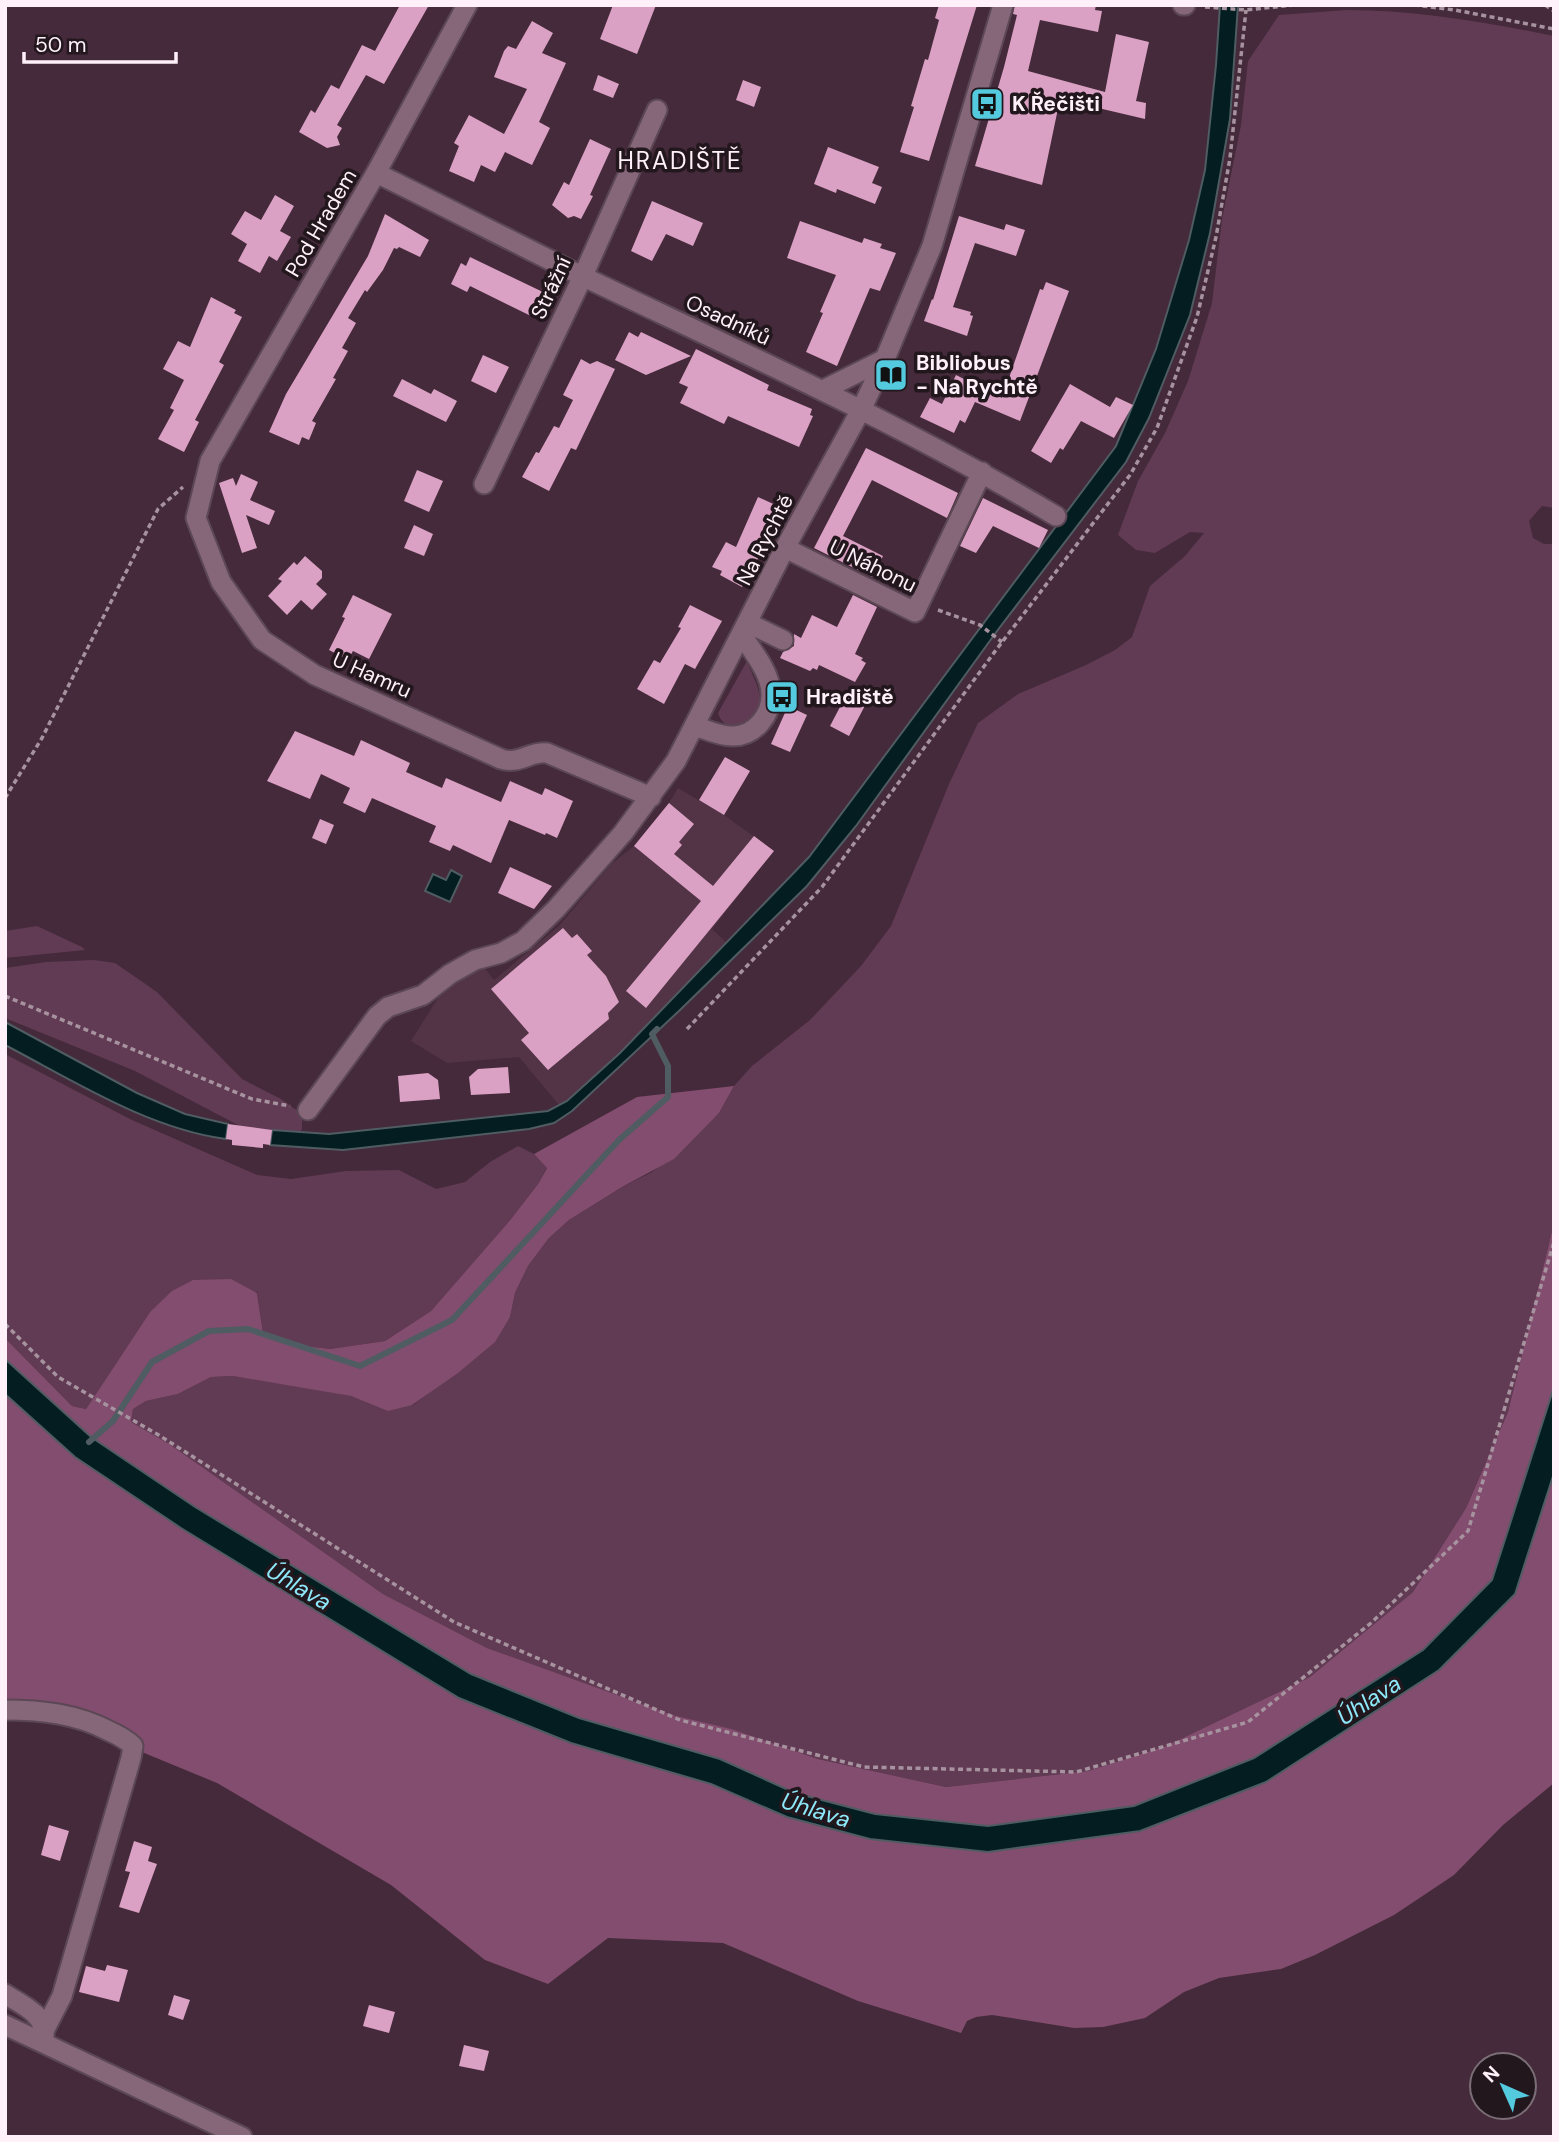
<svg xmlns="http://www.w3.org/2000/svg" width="1559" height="2142" font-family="'DM Sans',sans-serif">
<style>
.built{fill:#533447}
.green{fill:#613a53}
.forest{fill:#824d6e}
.water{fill:#031d21;stroke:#4f5c62;stroke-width:2}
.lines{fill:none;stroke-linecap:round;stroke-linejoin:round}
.stream{stroke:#4f5c62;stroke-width:6}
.building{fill:#dba1c4}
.minor-casing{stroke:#5c4755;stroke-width:23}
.path{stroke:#a7939f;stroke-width:3.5;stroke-dasharray:5 3.5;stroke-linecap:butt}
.minor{stroke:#856779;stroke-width:19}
.labels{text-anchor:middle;stroke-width:7;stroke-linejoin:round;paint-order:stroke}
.poi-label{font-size:21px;font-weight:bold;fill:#fff0f9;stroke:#23171e;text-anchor:start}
.street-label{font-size:21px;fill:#fff0f9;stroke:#23171e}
.water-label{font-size:23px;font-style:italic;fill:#8de9f9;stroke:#23171e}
.quarter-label{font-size:24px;letter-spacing:2px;fill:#fff0f9;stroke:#23171e}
</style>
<rect width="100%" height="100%" fill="#442a3a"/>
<!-- built -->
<path class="built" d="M678,788L724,815L774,851L712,929L727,943L620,1053L567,1101L559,1105L519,1057L447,1063L411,1041L448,982L456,976L484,967L494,980L559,926L611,864L634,846L669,803Z"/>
<!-- green -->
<path class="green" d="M1346,10C1417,10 1484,22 1554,36V508L1542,506L1529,521L1533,538L1544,544H1554V1223L1508,1412L1466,1508L1413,1592L1310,1677L1166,1746L1088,1771L946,1787L818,1759L732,1729L672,1716L487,1648L383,1594L131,1422L133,1409L146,1401L178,1394L211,1377L233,1376L311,1388L351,1396L368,1402L413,1405L430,1392L510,1317L515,1293L528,1266L549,1238L569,1220L622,1187L652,1172L719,1113L734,1086L752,1066L810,1020L861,966L891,926L949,784L978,723L1018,694L1086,665L1115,650L1132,637L1150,586L1185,556L1204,533L1190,532L1155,553L1136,550L1118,535L1138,481L1165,433L1188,381L1212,303L1222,219L1241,125L1248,61L1279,15Z
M747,661C751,673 760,687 760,700C759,721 726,739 718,713Z
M37,926L82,947L85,950L5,958V931Z
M94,960L115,963L157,992L242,1079L281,1099L302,1114V1129L293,1144L272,1143L135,1071L5,1018V968L46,962Z
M5,1054L132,1120L257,1175L291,1179L346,1171L399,1170L436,1189L465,1182L490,1162L518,1146L534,1154L547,1167L538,1184L511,1219L431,1311L385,1341L330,1349L289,1344L263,1333L257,1292L150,1312L86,1409L72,1406L5,1338Z"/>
<!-- forest -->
<path class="forest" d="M734,1086L719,1113L674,1159L622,1187L569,1220L549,1238L528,1266L515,1293L510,1317L495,1342L458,1373L412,1405L388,1411L351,1396L233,1376L211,1377L178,1394L146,1401L133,1409L131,1422L169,1444L383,1594L487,1648L672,1715L732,1729L818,1759L946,1787L1088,1771L1166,1746L1310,1677L1413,1592L1466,1508L1508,1412L1554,1223V1387L1492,1580L1423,1650L1254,1758L1134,1806L988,1826L875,1814L795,1793L720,1759L579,1718L471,1674L195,1507L91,1437L5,1359V1338L72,1406L86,1409L150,1312L172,1291L193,1280L231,1279L257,1293L263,1333L289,1344L330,1349L385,1341L431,1311L511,1219L538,1184L547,1168L534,1154L637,1097Z
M5,1394L75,1457L459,1698L571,1743L711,1784L787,1817L870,1839L988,1852L1140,1831L1266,1782L1439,1670L1515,1594L1554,1473V1783L1503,1825L1454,1875L1394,1915L1315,1955L1281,1969L1219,1978L1184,1992L1145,2018L1103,2027L1074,2028L992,2015L976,2017L967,2021L961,2033L858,2001L723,1943L608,1938L548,1984L485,1960L391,1885L217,1783L137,1750L78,1722L5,1713Z"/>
<!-- water -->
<path class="water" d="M1220,5H1238L1230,119L1210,233L1190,315L1149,418L1126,462L997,631L856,826L807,886L680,1010L572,1111L554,1123L529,1129L343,1150L270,1145L272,1130L329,1134L548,1111L567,1101L620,1053L809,857L1116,446L1156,349L1189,240L1205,170L1216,65Z
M451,870L462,876L450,902L425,891L433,874L446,880Z
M5,1022L137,1093L185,1114L228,1124L226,1139C149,1129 74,1081 5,1045Z
M5,1359L91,1437L195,1507L471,1674L579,1718L720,1759L795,1793L875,1814L988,1826L1134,1806L1254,1758L1423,1650L1492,1580L1554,1387V1473L1515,1594L1439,1670L1266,1782L1140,1831L988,1852L870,1839L787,1817L711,1784L571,1743L459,1698L181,1528L75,1457L5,1394Z"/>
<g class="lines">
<!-- stream -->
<path class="stream" d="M89,1442L113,1421L152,1362L209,1331L248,1329L360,1366L452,1320L619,1140L668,1097V1066L652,1034L657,1029"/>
</g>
<!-- building -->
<path class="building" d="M400,5H429L384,84L366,75L337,125L342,128L337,137L340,145L327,148L299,132L311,110L315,113L331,85L339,89L362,45L375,51Z
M613,5H656L637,54L600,39Z
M939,5H977L929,161L900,152L914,107L911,106L925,59L928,60L939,20L935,18Z
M1015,5H1096L1095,10L1102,11L1098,32L1040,20L1028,71L1105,92L1116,34L1149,42L1136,101L1146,103L1145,119L1060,99L1042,185L975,166L1004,67L1017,15L1013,14Z
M532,21L553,33L542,53L566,63L539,122L550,128L532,165L505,152L495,172L481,165L474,182L449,171L459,146L454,143L469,115L504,134L527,89L494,77L504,51L508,46L516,49Z
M598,75L619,84L613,98L593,90Z
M743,80L761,87L754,107L736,100Z
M590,139L611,149L590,195L593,196L581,219L574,216L568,218L552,205L564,182L569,185Z
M828,147L879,167L872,183L882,187L875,204L837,189L836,193L814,184Z
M275,195L294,206L280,231L291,237L277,261L269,256L260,273L238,261L247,244L231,234L245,211L261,220Z
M652,201L703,223L693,246L666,234L652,261L631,251Z
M385,214L429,240L420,257L399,247L397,249L394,248L383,270L367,292L365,290L348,318L356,323L342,348L348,351L333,378L336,379L312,421L316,423L309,440L302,437L299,445L269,432L286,394L368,256Z
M959,216L1004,230L1006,224L1025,230L1016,256L975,243L953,307L971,312L970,315L973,316L967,336L924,321L932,299L933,300Z
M800,221L862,243L864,238L882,244L880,248L896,253L880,291L870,288L837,366L806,352L823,313L820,312L836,275L787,258Z
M470,257L545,293L533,317L470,286L467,292L451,284L461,263L466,266Z
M1046,282L1069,291L1020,421L975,402L965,423L960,420L954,433L920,417L930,398L942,404L956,375L1002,398L1040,289L1043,290Z
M211,297L236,310L234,313L242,317L219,362L224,365L195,420L199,422L184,452L158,439L174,410L170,408L184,380L163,369L178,341L190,347Z
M629,332L638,337L641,332L691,356L646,375L615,360Z
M696,349L769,385L767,390L812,409L810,415L813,416L799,447L728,416L724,424L680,403L688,387L679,383Z
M483,355L509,367L496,393L471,381Z
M581,359L590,364L597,361L615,369L576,450L571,448L549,491L522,477L536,452L539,453L554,426L559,428L573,400L563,395Z
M402,379L431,394L434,389L457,401L446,422L393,396Z
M1070,384L1110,407L1116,397L1133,405L1114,438L1081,421L1063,450L1060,448L1051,463L1031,451Z
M866,448L958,493L947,518L872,480L843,536L883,556L872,577L814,548Z
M417,470L443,481L429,512L404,501Z
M241,474L258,482L250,500L275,511L269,525L246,515L257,548L242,553L219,483L233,478L236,486Z
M758,497L782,508L765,546L742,587L720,575L722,571L712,567L726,542L736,547Z
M983,498L1048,530L1039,548L993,526L976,553L960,546Z
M414,525L433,534L424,556L404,548Z
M305,556L322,571V578L316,584L327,594L312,610L301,600L287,615L268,596L282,581L278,579L294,562L297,565Z
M353,595L392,614L369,659L353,651L348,660L329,650L345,618L342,617Z
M853,595L877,607L855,654L863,658L861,660L866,663L855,682L819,665L817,670L813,668L810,671L780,658L783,652L794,646V634L801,638L812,615L837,627Z
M690,605L722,621L695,669L685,664L664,704L637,689L654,660L660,663L681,628L678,627Z
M851,686L870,696L849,736L830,726Z
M788,706L807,715L790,752L771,744Z
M295,731L354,756L361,740L410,763L406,772L442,788L446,778L501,802L510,781L542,795L545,788L573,801L557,838L546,833L545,835L509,820L491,863L453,845L450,851L429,842L436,826L372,798L365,813L343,803L350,788L321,774L310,799L267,781Z
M725,757L750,771L724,815L699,800Z
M669,803L694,824L679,842L682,845L674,854L713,886L754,836L774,851L646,1008L626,991L701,901L634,846Z
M320,819L334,825L326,844L312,838Z
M510,867L552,886L534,909L498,893Z
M563,928L572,938L577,934L592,951L587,955L606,976L619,1002L608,1013L609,1019L548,1070L521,1040L529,1033L491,989Z
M508,1067L510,1093L471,1095L469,1077L478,1069Z
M428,1073L438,1080L440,1099L400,1102L398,1076Z
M228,1124L272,1130L270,1145L263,1144V1148L232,1145V1140L226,1139Z
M49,1825L69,1831L60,1861L41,1855Z
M134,1841L152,1847L148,1861L157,1864L139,1913L119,1907L130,1872L125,1871Z
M107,1965L128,1970L119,2002L79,1992L86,1966L105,1971Z
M174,1995L190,2000L183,2020L168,2015Z
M369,2005L395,2012L389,2033L363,2026Z
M464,2045L489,2051L484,2071L459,2066Z"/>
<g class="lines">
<defs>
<path id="minor" d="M467,5L376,173L210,461L196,518L221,582L262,640L315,675L501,759C519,765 530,751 547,753L651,797
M1183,5H1185
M376,173C446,207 515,243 584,277C743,353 904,425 1056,516
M823,390L885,359
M484,484L583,276L657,110
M785,548L915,612L982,472
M748,623L783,640
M695,726C707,730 719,736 732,736C754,737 772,715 771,693C770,672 753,652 742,635
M308,1110L377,1016L388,1007L423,995L450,974L475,960L501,953L523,941L556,909L623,833L676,761L785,548L862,408L885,359L932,246L1003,5
M5,1710C42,1710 77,1714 109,1731C118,1735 126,1739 133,1746L131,1758L62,1996L45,2029
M5,1994C22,2005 46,2014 44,2037
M5,2025L242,2137"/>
</defs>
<!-- minor casing -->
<use href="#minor" class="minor-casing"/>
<!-- path -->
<path class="path" d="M1414,5L1455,10L1554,29
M1545,5L1554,11
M1205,7L1246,10L1294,5
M938,610L980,625L1002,642
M5,798L42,738L158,509L183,487
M5,996L252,1099L290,1106
M687,1029L822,887L996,650L1130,475L1157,428L1197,317L1216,237L1230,158L1246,10
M5,1324L58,1377L157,1434L454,1622L680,1720L864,1767L1076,1772L1248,1722L1371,1623L1468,1531L1554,1242"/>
<!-- minor -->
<use href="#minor" class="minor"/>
</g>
<!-- icons -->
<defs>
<symbol id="bus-square" viewBox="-11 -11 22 22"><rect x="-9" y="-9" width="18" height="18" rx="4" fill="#54cade" stroke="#23171e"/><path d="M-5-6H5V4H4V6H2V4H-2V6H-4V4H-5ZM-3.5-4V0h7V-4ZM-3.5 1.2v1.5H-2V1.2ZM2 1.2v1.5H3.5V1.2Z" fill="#111"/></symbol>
<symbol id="library-square" viewBox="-11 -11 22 22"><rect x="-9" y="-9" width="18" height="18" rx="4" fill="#54cade" stroke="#23171e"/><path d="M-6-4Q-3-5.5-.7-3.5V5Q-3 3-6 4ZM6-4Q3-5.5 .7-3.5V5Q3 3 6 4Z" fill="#111"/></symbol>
</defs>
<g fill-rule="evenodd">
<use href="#bus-square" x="968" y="85" width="38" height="38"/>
<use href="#library-square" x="872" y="356" width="38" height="38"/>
<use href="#bus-square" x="763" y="678" width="38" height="38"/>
</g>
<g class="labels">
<!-- poi labels -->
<g class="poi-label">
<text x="1012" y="111">K Řečišti</text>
<text x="916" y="370">Bibliobus<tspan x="916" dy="24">- Na Rychtě</tspan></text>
<text x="806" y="704">Hradiště</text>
</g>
<!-- street labels -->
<g class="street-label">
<text transform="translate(321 223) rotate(-60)" y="7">Pod Hradem</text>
<text transform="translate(551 288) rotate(-65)" y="7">Strážní</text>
<text transform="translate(728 320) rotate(25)" y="7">Osadníků</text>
<text transform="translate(765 540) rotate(-63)" y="7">Na Rychtě</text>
<text transform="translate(873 566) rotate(26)" y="7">U Náhonu</text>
<text transform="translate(372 675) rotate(24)" y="7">U Hamru</text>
</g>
<!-- water labels -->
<g class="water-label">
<text transform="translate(299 1586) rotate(31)" y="8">Úhlava</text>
<text transform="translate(1369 1700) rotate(-33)" y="8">Úhlava</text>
<text transform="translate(816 1810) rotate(17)" y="8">Úhlava</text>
</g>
<!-- quarter labels -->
<g class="quarter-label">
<text x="680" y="169">HRADIŠTĚ</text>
</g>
</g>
<!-- border -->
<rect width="1559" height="2142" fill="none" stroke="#fff0f9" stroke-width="14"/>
<!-- north arrow -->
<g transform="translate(1503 2086) rotate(315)"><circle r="33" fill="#23171e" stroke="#7b6e76" stroke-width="2"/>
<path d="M0-5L12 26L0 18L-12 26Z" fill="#54cade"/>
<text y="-10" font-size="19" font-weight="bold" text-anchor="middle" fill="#fff0f9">N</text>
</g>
<!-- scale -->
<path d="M24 52v10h152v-10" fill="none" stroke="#fff0f9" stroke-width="3.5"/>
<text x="35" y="52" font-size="21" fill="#fff0f9" stroke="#23171e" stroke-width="5" paint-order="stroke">50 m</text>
</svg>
